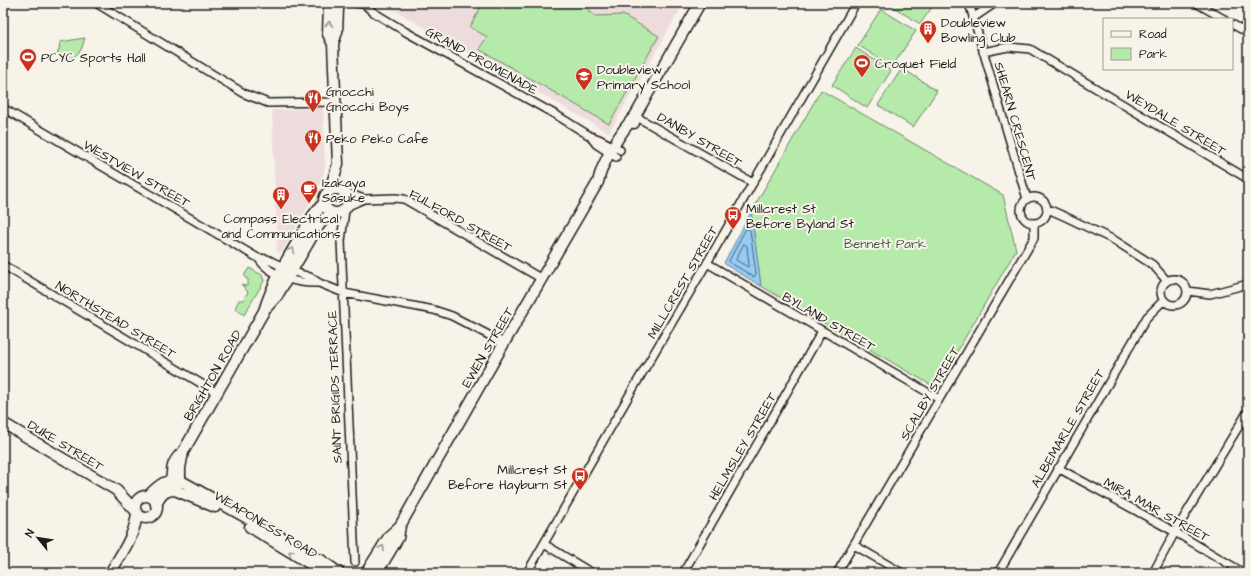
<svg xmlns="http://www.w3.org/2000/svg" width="1251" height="576" font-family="'Architects Daughter',sans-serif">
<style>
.built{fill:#eedcdd}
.green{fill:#b6eaab;stroke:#698364}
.water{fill:#95ccf4;stroke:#65869e}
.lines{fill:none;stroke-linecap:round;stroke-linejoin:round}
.shore{stroke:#4c6272;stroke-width:1}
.street-casing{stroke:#1c1c1c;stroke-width:10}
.secondary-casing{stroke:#1c1c1c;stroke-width:13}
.street{stroke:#f7f3e8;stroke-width:7}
.secondary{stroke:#f7f3e8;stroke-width:10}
.oneway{stroke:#94928c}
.labels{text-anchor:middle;stroke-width:4;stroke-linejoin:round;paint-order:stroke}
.poi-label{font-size:13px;fill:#1c1c1c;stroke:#f7f3e8;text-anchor:start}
.street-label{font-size:13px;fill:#1c1c1c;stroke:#f7f3e8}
.park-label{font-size:13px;fill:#4a5a47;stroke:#f7f3e8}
</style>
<rect width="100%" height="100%" fill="#f7f3e8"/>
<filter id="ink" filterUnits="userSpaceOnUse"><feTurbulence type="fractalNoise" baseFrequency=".025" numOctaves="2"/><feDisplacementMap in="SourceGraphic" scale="8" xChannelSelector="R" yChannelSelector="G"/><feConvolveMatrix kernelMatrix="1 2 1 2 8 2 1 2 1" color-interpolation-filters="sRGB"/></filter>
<g filter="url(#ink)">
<!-- built -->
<path class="built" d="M382,3H684L609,133Z
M323,107L325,167L322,181L282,252H277L272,110L306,109V108Z"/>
<!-- green -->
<path class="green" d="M483,3H585L589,10V12L596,16L623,15L659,36L609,124L479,49L487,37L470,27Z
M887,3H935L920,24Z
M881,9L916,31L892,67L858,45Z
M85,38L81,50L70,61L57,54L59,49L60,42Z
M856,48L891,71L867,108L832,85Z
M902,68L937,91L913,127L878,105Z
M821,90L1003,195L1016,250L936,388L761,286L751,212Z
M249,268L262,275L264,281L244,315L235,308L239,300H243L248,292L241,284L245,286L248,285V279L245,278V274Z"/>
<!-- water -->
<path class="water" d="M751,212L761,286L726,265L724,263Z"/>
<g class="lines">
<!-- shore -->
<path class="shore" d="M746,229H748L750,230L756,274L754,277L729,262Z
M744,244L747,246L749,265L748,267L736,260Z"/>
<defs>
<path id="street" d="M96,3L245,94L268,103L336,102
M356,3L364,4
M363,3L373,12L406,32L558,116L590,136L599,139L620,150
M969,3L1027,199
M1196,3L1224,19
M973,18L995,3
M1232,24L1248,33
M983,52L1008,47L1030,49L1248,179
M3,108L258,258L267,259L291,271L310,277L319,283L344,293L434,310L452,316L504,343
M635,116L753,183
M590,136L596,144L616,157
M345,192L364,199
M1021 210a13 13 0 1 1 26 0a13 13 0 1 1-26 0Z
M348,206L364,199L395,198L404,199L542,279
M1048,209L1066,217L1114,240L1153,265L1167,281
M345,210L341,241L355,562
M258,258C271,277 298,284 319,283
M707,263L939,399
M3,265L217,393
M1161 292a13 13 0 1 1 26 0a13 13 0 1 1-26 0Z
M1188,291L1210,294L1248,284
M1058,468L1175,532L1244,573
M544,544L592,573
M854,545L902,573
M527,573L634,387L707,263L856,3
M683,573L822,331
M837,573L1034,238V223
M998,573L1147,317L1164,300
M1153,573L1175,532L1248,411"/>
<path id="secondary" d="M329,3L328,34L333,44
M634,123L635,116L700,3
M324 201a12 12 0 1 1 24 0a12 12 0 1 1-24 0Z
M330,190L338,164L333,44L337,32L338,9L340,4
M267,307L277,296L317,228L324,219L334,213
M3,423L116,490L135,510
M172,480C171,468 173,460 183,452L264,311C273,282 288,257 304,231C309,222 315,210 324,204
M177,485L180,480V468L183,452
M148,496C158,486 168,476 183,482L288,541L308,555L321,560L339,573
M135 507a11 11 0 1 1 22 0a11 11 0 1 1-22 0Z
M156,505C160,496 164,490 175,490L215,507
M250,527L325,573
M110,573C121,554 135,536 137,513
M366,573L390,535L400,526
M377,573L398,538L400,526L504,343L598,182C602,162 621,131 635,116"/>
</defs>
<!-- street casing -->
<use href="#street" class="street-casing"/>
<!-- secondary casing -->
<use href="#secondary" class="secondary-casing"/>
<!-- street -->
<use href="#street" class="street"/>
<!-- secondary -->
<use href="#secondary" class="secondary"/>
</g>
<!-- one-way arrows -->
<defs><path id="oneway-chevron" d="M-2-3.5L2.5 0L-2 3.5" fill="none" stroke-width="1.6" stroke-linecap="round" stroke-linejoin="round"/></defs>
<g class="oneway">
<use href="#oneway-chevron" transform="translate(329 24) rotate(-86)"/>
<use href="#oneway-chevron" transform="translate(292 250) rotate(-60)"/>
<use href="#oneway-chevron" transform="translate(382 548) rotate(-59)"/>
<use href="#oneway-chevron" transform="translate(291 553) rotate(-148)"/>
</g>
</g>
<!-- icons -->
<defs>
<symbol id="building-pin" viewBox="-11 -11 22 30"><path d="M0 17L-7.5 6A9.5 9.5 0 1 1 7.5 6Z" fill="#c8321e" stroke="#f7f3e8"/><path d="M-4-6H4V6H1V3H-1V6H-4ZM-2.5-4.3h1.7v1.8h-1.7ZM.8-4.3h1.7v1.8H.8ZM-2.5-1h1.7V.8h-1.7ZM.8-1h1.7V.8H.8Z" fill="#fff"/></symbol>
<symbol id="stadium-pin" viewBox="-11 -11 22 30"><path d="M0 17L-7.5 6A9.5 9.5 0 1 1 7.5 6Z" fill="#c8321e" stroke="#f7f3e8"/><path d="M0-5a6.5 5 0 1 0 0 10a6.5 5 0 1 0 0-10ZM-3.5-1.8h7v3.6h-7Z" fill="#fff"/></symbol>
<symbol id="school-pin" viewBox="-11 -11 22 30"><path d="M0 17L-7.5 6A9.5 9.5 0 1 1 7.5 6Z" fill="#c8321e" stroke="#f7f3e8"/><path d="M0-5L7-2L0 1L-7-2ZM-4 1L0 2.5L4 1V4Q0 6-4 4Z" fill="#fff"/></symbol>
<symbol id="restaurant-pin" viewBox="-11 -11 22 30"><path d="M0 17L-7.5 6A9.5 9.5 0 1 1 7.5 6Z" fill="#c8321e" stroke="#f7f3e8"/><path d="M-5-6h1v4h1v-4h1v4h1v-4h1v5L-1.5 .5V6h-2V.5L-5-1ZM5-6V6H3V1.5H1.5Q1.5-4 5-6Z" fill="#fff"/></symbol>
<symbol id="cafe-pin" viewBox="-11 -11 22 30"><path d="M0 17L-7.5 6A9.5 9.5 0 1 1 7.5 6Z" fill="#c8321e" stroke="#f7f3e8"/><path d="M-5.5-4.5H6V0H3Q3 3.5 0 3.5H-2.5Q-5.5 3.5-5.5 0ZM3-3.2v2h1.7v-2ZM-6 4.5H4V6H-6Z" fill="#fff"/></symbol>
<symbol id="bus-pin" viewBox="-11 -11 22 30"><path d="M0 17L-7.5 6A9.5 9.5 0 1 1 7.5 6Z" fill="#c8321e" stroke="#f7f3e8"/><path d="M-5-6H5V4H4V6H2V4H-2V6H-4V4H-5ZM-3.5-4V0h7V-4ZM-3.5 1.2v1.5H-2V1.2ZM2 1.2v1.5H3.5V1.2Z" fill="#fff"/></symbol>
</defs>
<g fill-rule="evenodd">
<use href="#building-pin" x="918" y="19" width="20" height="27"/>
<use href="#stadium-pin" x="18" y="47" width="20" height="27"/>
<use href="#stadium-pin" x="852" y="53" width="20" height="27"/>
<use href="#school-pin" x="574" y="66" width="20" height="27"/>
<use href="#restaurant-pin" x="303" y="88" width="20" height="27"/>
<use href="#restaurant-pin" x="303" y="128" width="20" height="27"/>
<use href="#cafe-pin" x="299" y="179" width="20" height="27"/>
<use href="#building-pin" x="271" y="185" width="20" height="27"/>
<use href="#bus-pin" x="723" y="205" width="20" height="27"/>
<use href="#bus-pin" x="570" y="466" width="20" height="27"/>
</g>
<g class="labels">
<!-- poi labels -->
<g class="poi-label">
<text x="941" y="27">Doubleview<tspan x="941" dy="15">Bowling Club</tspan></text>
<text x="41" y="62">PCYC Sports Hall</text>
<text x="875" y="68">Croquet Field</text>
<text x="597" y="74">Doubleview<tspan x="597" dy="15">Primary School</tspan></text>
<text x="326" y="96">Gnocchi<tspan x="326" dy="15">Gnocchi Boys</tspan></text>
<text x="326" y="143">Peko Peko Cafe</text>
<text x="322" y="187">Izakaya<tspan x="322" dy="15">Sasuke</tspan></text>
<text x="746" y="213">Millcrest St<tspan x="746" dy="15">Before Byland St</tspan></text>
<text x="281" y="223" text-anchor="middle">Compass Electrical<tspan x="281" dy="15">and Communications</tspan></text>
<text x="567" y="474" text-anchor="end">Millcrest St<tspan x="567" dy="15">Before Hayburn St</tspan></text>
</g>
<!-- street labels -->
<g class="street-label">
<text transform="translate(482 60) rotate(29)" y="5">GRAND PROMENADE</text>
<text transform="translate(1016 121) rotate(74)" y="5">SHEARN CRESCENT</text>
<text transform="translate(1176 122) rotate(31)" y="5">WEYDALE STREET</text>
<text transform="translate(700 139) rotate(30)" y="5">DANBY STREET</text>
<text transform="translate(137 173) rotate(30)" y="5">WESTVIEW STREET</text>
<text transform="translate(461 220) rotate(29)" y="5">FULFORD STREET</text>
<text transform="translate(682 282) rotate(-60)" y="5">MILLCREST STREET</text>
<text transform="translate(116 319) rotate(31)" y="5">NORTHSTEAD STREET</text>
<text transform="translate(829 321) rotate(30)" y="5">BYLAND STREET</text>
<text transform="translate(487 347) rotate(-60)" y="5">EWEN STREET</text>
<text transform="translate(212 375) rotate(-60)" y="5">BRIGHTON ROAD</text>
<text transform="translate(334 387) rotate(-92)" y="5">SAINT BRIGIDS TERRACE</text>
<text transform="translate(929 393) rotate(-60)" y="5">SCALBY STREET</text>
<text transform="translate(1067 428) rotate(-60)" y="5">ALBEMARLE STREET</text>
<text transform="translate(66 445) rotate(31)" y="5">DUKE STREET</text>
<text transform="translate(742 446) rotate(-60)" y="5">HELMSLEY STREET</text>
<text transform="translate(1157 509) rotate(29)" y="5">MIRA MAR STREET</text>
<text transform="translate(266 524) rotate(31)" y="5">WEAPONESS ROAD</text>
</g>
<!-- park labels -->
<g class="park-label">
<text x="885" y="248">Bennett Park</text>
</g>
</g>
<!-- margin -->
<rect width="1251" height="576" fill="none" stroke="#f7f3e8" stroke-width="16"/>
<rect x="8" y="8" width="1235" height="560" fill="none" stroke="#1c1c1c" stroke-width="1.5" filter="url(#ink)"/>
<!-- legend -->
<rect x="1103" y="18" width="130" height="52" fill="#f7f3e8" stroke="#9f9d96"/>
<rect x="1111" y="31" width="20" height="6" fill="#f7f3e8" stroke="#9f9d96"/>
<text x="1139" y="38" font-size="12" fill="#1c1c1c">Road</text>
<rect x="1111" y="48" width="20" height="12" fill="#b6eaab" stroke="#9f9d96"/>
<text x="1139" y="58" font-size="12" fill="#1c1c1c">Park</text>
<!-- north arrow -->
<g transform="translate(38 538) rotate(300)" stroke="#f7f3e8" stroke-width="3" paint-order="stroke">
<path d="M0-3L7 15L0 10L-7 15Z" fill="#1c1c1c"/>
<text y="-6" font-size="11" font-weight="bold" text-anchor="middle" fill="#1c1c1c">N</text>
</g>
</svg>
